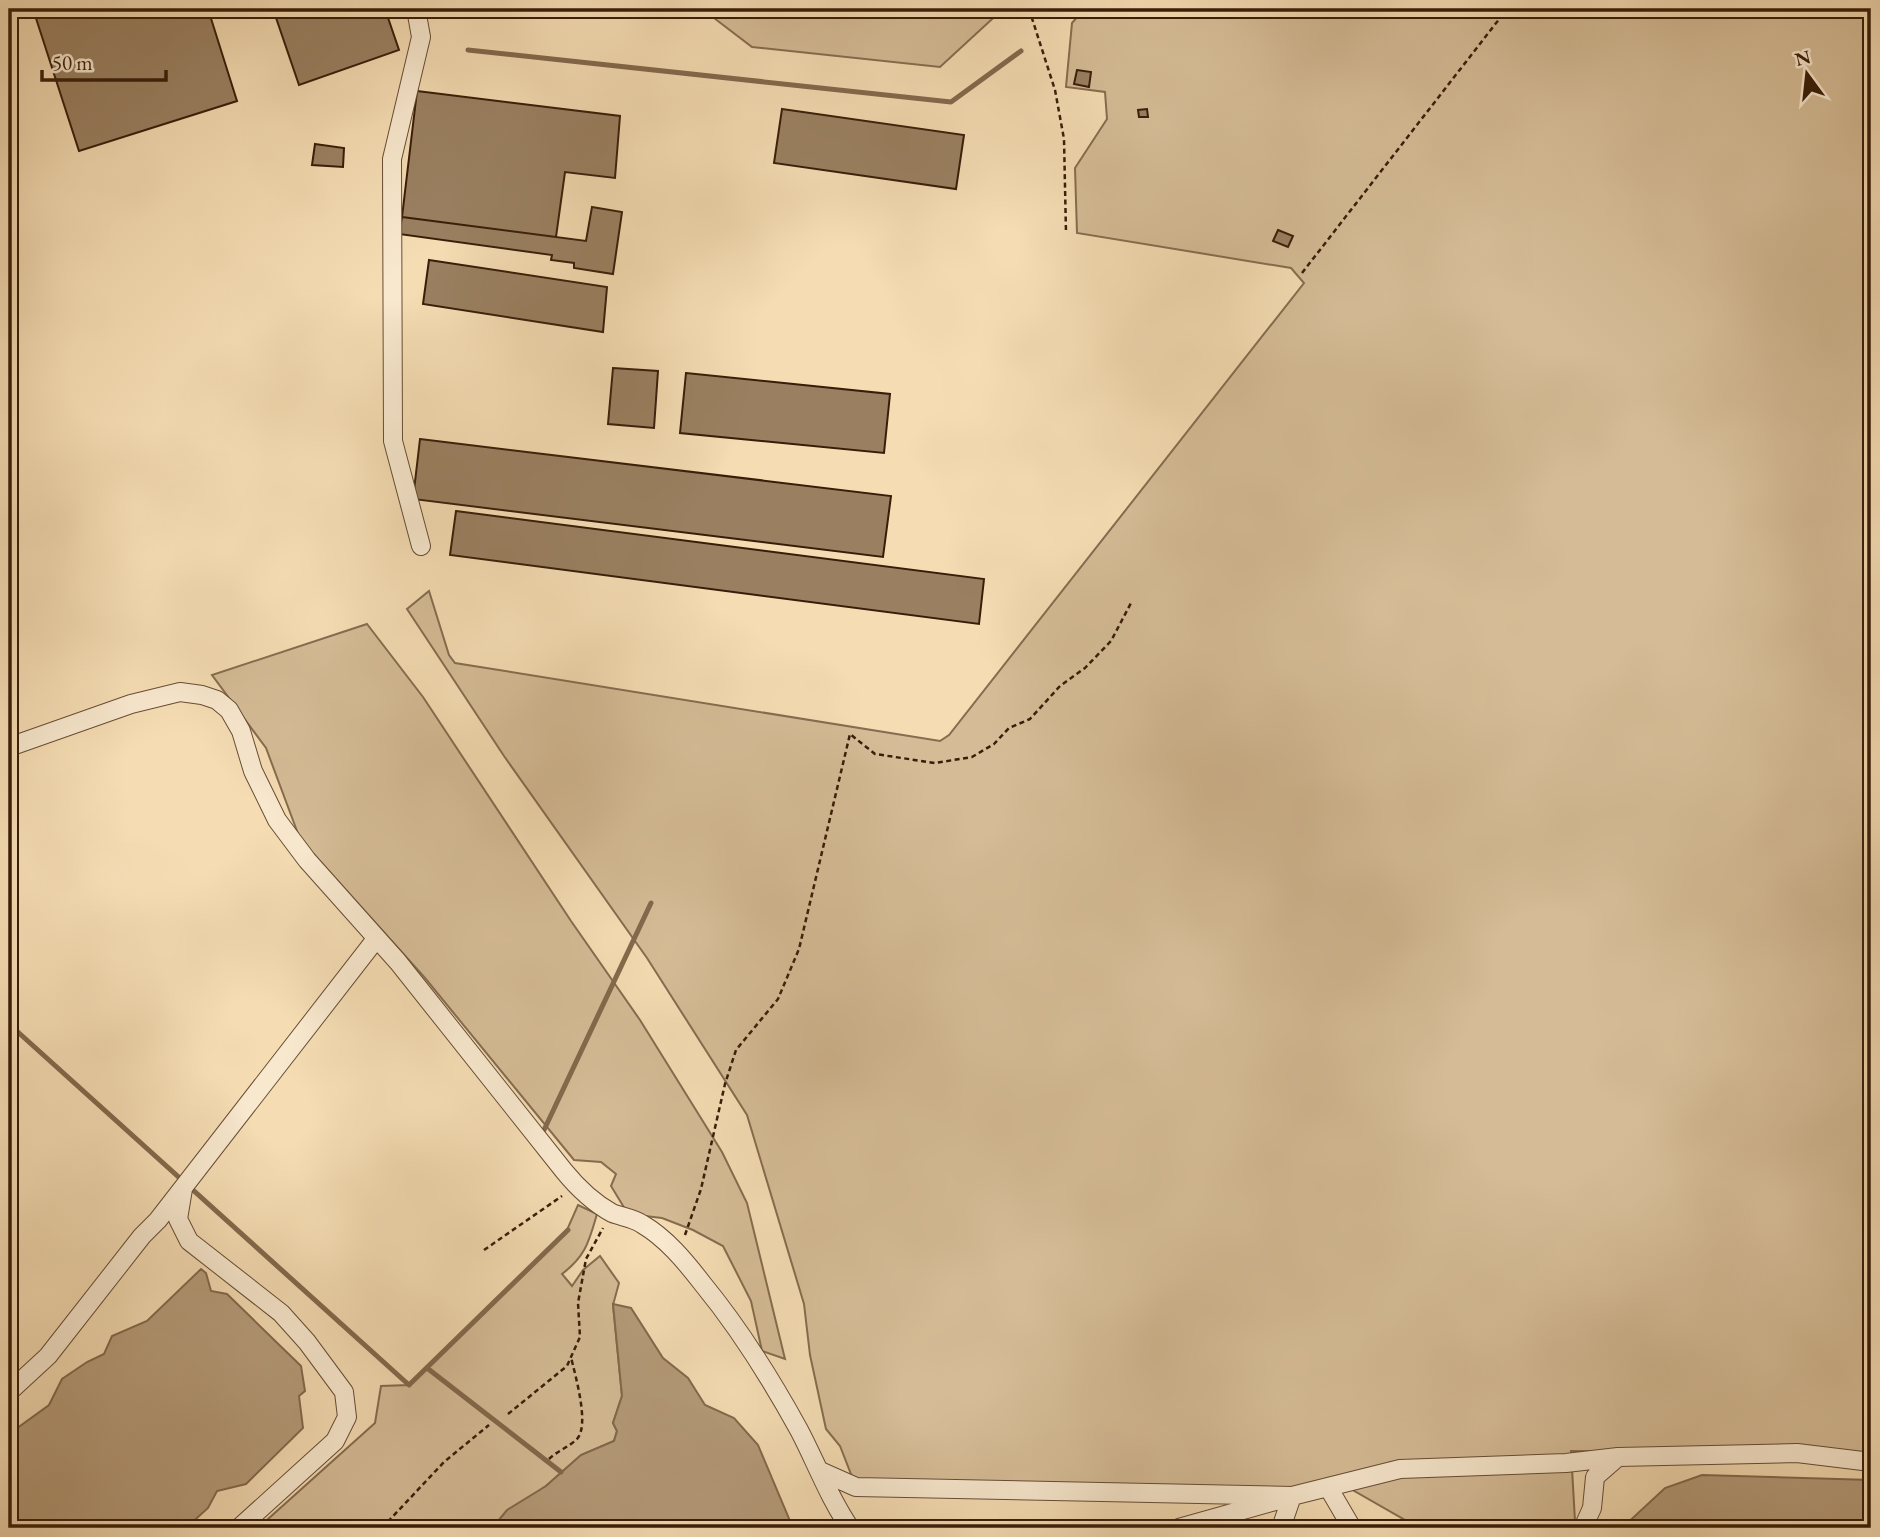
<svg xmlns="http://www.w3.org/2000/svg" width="1880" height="1537" font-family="'EB Garamond',serif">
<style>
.green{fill:#d5bc96;stroke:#866c50;stroke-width:2}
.water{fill:#b59b79;stroke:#83694c;stroke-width:2}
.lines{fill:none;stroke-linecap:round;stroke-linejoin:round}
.stream{stroke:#83694c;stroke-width:5}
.building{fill:#9a8061;stroke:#381d09;stroke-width:2}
.minor-casing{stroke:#674d34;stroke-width:20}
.path{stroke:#381d09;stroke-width:2.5;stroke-dasharray:5 3.5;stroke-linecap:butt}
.minor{stroke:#f8e8ce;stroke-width:18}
</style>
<rect width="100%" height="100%" fill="#f5dcb3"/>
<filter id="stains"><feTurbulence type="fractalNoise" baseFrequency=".00286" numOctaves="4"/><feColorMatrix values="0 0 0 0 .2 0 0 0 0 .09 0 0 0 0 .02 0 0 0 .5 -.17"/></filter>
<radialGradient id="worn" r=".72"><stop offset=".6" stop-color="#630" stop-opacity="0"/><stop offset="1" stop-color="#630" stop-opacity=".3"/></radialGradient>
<!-- green -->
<path class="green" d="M716,9H1003L940,67L752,47L710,15Z
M1084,9H1871V1462L1797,1453L1571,1451L1575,1521L1571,1528H1419L1342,1484L1292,1496L856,1487L840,1446L826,1429L810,1355L804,1304L747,1115L647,958L504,756L407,609L429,591L449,655L455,663L940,741L949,735L1304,283L1291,268L1077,233L1075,168L1107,119L1105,92L1066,87L1072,23Z
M367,624L423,697L571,921L640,1020L722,1152L747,1203L785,1359L762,1351L751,1301L723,1246L693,1230L662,1218L628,1214L611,1186L616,1174L601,1162L574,1160L425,978L300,839L266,748L212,675Z
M578,1205L597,1214C589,1241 586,1256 562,1274L572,1286L583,1270L600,1256L619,1283L613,1305L622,1396L613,1423L617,1431L614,1441L581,1455L546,1486L498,1521L496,1528H258L375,1423L381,1386L409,1385L567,1230Z"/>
<!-- water -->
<path class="water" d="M201,1269L206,1273L211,1291L227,1294L301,1366L305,1391L299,1396L303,1428L246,1484L217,1491L208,1508L186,1528H9V1434L49,1405L62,1379L87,1362L104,1354L112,1336L147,1321Z
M613,1304L631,1308L663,1358L688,1378L705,1405L734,1418L758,1445L793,1528H496L498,1521L507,1510L546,1486L581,1455L614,1441L617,1431L613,1423L622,1396Z
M1702,1475L1871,1480V1528H1622L1665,1488Z"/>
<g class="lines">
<!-- stream -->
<path class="stream" d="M468,50L951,102L1021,51
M9,1024L409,1385L568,1230
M544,1130L651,903
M427,1368L561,1472"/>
</g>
<!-- building -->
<path class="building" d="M33,9H208L237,101L79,151Z
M273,9H385L399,50L299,85Z
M1077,70L1091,72L1089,87L1074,84Z
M417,91L620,116L615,178L565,172L556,237L402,217Z
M782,109L964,135L956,189L774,163Z
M1147,109L1148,117H1139L1138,110Z
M315,144L344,148L343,167L312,165Z
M592,207L622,212L613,274L574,268V263L551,260L552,255L399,234L402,217L586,241Z
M1278,230L1293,236L1288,247L1273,241Z
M429,260L607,287L603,332L423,304Z
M613,368L658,371L654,428L608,424Z
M686,373L890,394L884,453L680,433Z
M420,439L891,496L883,557L413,499Z
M456,511L984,579L979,624L450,555Z"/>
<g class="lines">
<defs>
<path id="minor" d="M416,9L421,37L392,159L393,441L421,546
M9,747L131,704L180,692L202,695L217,700L229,710L241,731L253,771L277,820L307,860L398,962L564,1171C577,1187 594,1203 612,1213C622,1217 633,1218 642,1224C666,1238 685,1261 702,1283C739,1328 771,1379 799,1430C816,1462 829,1498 850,1528
M183,1189L178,1219L189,1241L281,1313L307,1342L344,1392L347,1417L335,1441L239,1528
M9,1392L48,1356L142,1236L158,1220L376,939
M820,1471L856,1487L1292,1496L1400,1469L1566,1463L1618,1457L1797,1453L1871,1462
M1328,1487L1352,1528
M1179,1528L1275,1501
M1281,1528L1292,1496
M1583,1528L1592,1508L1595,1477L1618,1457"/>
</defs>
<!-- minor casing -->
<use href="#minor" class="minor-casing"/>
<!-- path -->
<path class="path" d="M1029,9L1055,90L1064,139L1066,233
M1302,273L1507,9
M685,1235L701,1189L725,1084L736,1050L778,999L799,949L850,734L875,754L935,763L972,757L994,744L1009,728L1030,719L1060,686L1085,668L1111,641L1131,603
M484,1250L562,1196
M508,1414L567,1366L580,1337L578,1303L586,1259L603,1228
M549,1459C557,1451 569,1447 577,1439C590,1425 575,1375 571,1357
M382,1528L444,1462L489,1425
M1252,1528L1255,1526L1265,1528"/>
<!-- minor -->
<use href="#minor" class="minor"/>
</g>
<!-- margin -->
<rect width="1880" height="1537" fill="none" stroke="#f5dcb3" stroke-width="35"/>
<rect x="10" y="10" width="1859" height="1516" fill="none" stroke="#381d09" stroke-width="3.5"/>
<rect x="18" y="18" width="1845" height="1502" fill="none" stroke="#381d09" stroke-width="2"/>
<!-- north arrow -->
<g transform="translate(1807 74) rotate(345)" stroke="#f8e8ce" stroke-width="5" paint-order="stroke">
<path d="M0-5L12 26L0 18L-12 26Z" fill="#381d09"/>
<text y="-10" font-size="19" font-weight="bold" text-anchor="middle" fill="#381d09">N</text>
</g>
<!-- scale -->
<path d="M42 70v10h124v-10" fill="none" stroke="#381d09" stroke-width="3.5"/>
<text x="52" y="70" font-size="21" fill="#381d09" stroke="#f8e8ce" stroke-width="5" paint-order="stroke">50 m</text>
<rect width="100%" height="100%" filter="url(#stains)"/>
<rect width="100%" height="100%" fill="url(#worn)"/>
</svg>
